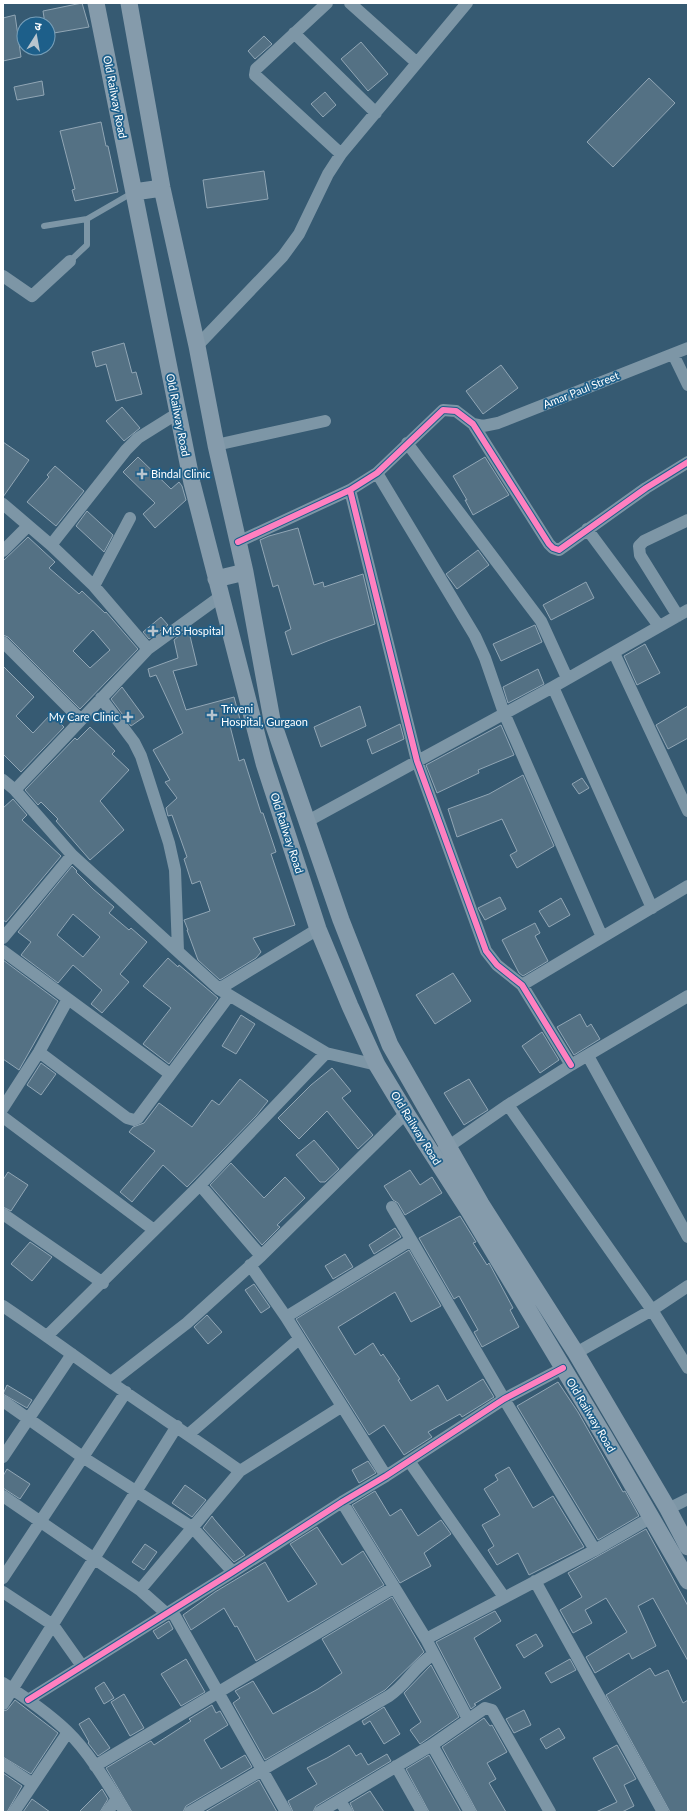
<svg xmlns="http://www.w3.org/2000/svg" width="691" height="1815" font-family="Lato,'Noto Sans Devanagari',sans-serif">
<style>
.building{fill:#547184;stroke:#91a6b5;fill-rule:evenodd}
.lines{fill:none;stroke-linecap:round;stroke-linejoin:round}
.lane{stroke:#7d96a6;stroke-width:6}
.street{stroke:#7d96a6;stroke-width:12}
.secondary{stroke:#859bab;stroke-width:17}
.cycleway-casing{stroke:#1d5f8a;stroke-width:8}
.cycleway{stroke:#ff80c0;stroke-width:6}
.poi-dot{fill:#b9c5ce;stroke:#1d5f8a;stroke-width:1.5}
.labels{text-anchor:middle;stroke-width:3.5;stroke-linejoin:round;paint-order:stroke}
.street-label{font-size:11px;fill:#fff;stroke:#1d5f8a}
.poi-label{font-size:11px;fill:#fff;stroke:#1d5f8a;text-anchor:start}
</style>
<rect width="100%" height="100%" fill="#365a72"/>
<!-- building -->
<path class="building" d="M82,3L89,27L48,34V24H45L43,11Z
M15,15L21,57L3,61V18Z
M264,36L272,44L255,59L248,51Z
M361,42L388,74L368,91L341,59Z
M649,78L675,103L613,167L587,142Z
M42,81L44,95L17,100L14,87Z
M325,92L336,105L323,117L311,104Z
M101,122L106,146H108L118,192L75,201L72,190L75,189L60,131Z
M264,171L268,199L207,208L203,180Z
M124,343L132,373L136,372L142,394L116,401L106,364L96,367L92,352Z
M501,365L518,388L483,414L466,391Z
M122,407L140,428L124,441L106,421Z
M3,442L29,460L3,497Z
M138,457L171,489L179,482L182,486L186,500L155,528L143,514L155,503L123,472Z
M485,457L509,495L473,515L465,500H467L453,476Z
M55,466L84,491L56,526L27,502L49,477L47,475Z
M87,511L113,535L104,552L76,526Z
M298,528L314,585L323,582L324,587L363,574L375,624L330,640L292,655L285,632L291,629L278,585L273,587L260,540L269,536Z
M28,537L55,562L49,568L79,594L82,591L105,613L106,612L138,649L80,709L8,637L3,635V561ZM93,630L110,650L90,668L73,651Z
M478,550L489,565L457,589L446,574Z
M586,582L594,598L551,620L543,605Z
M161,617L168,625L149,639L143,632Z
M535,625L542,642L501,661L493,644Z
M189,632L197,665L173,671L186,710L234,697L241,723L230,726L239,761L244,759L261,813H263L276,852L271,854L295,925L253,938L261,952L256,958L220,980L198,960L187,930H188L184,920L210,911L200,881L192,884L184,859L187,857L172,815L168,816L166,808L177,798L165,782L170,780L153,750L183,733L156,675L150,677L148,669L178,658L174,640L181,634Z
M645,644L660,673L637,685L624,656Z
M3,666L34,697L16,716L33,733L51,714L64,727L21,772L3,754Z
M538,669L544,684L508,703L503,687Z
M122,687L144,717L131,726L111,699Z
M360,706L366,726L321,747L314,727Z
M688,706V738L668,749L656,725Z
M400,724L404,739L372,754L367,740Z
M501,725L514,755L478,770L479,773L437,793L426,765Z
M90,727L115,751L112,754L129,770L100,801L124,830L90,860L56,821L58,819L41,802L38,805L25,790L75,738L77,740Z
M523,775L554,846L517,868L510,855L517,851L502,819L457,837L448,809L489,794Z
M582,778L589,788L579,794L572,784Z
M13,799L27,815L22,820L61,856L6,922L3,920V808Z
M72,866L77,871L76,872L93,889L114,907L109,913L129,930L131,928L147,942L120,974L129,982L102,1013L91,1004L102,990L73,965L58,983L21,955L31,942L18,932ZM73,914L100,937L83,957L57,935Z
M500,897L506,909L485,920L478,908Z
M561,898L570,915L549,927L539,911Z
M535,923L540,933L535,936L548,961L523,976L519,973L502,940Z
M168,958L178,967L179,965L218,998L169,1064L143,1044L171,1008L143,986Z
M3,960L58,1001L19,1070L3,1059Z
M453,973L471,1001L435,1024L416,995Z
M580,1014L587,1027L591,1024L600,1039L574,1055L557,1027Z
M241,1015L255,1024L236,1054L222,1046Z
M542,1032L559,1060L540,1073L522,1046Z
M41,1063L56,1074L41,1095L27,1085Z
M332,1068L351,1091L342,1098L373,1135L358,1149L327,1111L299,1139L278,1118L311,1085Z
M240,1079L268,1101L256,1116L187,1187L163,1165L132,1202L120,1192L155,1151L129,1132L133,1127L144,1123L159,1103L192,1127L212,1100L219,1105Z
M469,1079L488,1110L464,1125L444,1093Z
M314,1140L339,1169L325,1182H320L296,1155Z
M231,1163L264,1198L285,1177L305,1198L277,1225L280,1227L262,1245L210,1185Z
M410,1170L420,1185L432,1177L442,1193L405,1215L398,1203L393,1200L384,1186Z
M8,1172L28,1185L11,1211L3,1207V1180Z
M460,1216L476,1242L473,1243L487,1265L489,1263L513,1308L510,1310L519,1327L482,1347L474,1332L478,1330L459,1296L454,1299L419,1238Z
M395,1228L401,1237L374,1254L369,1245Z
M30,1242L52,1257L32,1281L11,1264Z
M409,1250L441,1306L411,1322L395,1292L338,1327L355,1355L373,1343L381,1356L383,1354L400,1379L398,1380L411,1401L438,1385L447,1401L483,1379L494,1397L462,1417L460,1414L428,1432L432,1437L404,1455L384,1425L369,1435L296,1319Z
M345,1254L353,1267L333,1279L325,1266Z
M254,1284L270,1307L261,1313L245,1290Z
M207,1315L222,1332L208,1344L194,1327Z
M558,1382L578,1412L623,1492L625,1491L639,1516L598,1540L517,1406Z
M7,1385L32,1400L27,1408L3,1394Z
M368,1461L376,1473L359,1483L352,1470Z
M509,1467L533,1508L553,1496L584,1547L529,1575L518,1553L497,1565L488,1550L494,1546L482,1525L500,1515L484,1489L498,1480L495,1475Z
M7,1469L30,1484L20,1499L3,1488V1476Z
M185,1485L206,1500L192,1517L172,1503Z
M375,1491L390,1516L401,1509L418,1536L441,1520L451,1534L424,1553L431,1566L400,1583L352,1505Z
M212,1516L214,1519L245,1555L234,1562L203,1528Z
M317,1527L342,1565L363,1551L384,1585L256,1661L237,1626L235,1627L224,1608L191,1630L183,1615L215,1592L265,1562L288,1602L317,1584L290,1544Z
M646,1529L688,1606V1661L653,1598L638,1606L656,1646L632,1659L629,1653L595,1673L586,1657L627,1632L606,1598L585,1610L592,1623L573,1633L560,1610L582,1597L568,1573Z
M145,1544L157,1552L144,1570L132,1562Z
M392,1597L424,1652L385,1690L265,1760L233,1703L240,1698L235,1691L253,1681L273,1714L318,1689L342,1673L322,1639Z
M495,1611L501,1621L474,1638L501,1688L474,1704L476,1705L471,1709L436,1642Z
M169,1621L173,1629L158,1639L153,1631Z
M536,1634L543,1646L524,1658L516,1645Z
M186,1659L205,1692L181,1706L161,1674Z
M570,1659L576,1670L551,1683L545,1673Z
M431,1665L459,1717L420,1744L410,1730L421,1722L404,1693Z
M650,1668L655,1676L668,1670L683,1703L688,1700V1812H670L606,1695Z
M104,1682L114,1698L104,1704L95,1688Z
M124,1694L144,1728L130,1736L111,1702Z
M15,1700L58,1733L31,1774L3,1757V1711L7,1710Z
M212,1705L216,1713L220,1711L228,1725L204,1740L221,1769L245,1755L252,1767L186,1806L183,1812H132L106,1768L151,1741L154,1745L191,1721L189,1719Z
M384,1707L400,1734L384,1744L370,1721L364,1725L362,1721Z
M524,1710L531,1725L514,1733L506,1719Z
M89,1718L110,1748L98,1756L88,1743L89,1742L79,1724Z
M484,1718L490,1726L492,1725L507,1752L487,1763L496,1779L489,1783L506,1812H477L442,1747Z
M559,1728L565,1738L546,1749L540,1739Z
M349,1745L356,1756L361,1753L368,1765L387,1754L391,1761L316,1806L313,1812H293L288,1801L317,1784L307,1768L327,1758Z
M617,1745L636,1779L624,1785L634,1806L622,1812H596L617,1802L593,1758Z
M429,1755L461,1812H429L406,1769Z
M3,1773L22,1786L7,1812H3Z
M259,1780L277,1812H205Z
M102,1789L108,1799L100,1812H79Z
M370,1791L384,1812H354L350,1803Z
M32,1799L50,1812H23Z"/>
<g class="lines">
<!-- lane -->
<path class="lane" d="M44,226L87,219L132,193
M70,261L87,245V219"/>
<!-- street -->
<path class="street" d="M327,3L256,69L255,75L341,154
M350,3L417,63
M294,33L376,113
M3,276L32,296L70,261
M197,346L283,256L299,234L328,174L341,154L467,3
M673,354L688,385
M473,424L483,426L498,423L688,348
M407,443L541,621L567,678
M216,445L325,421
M377,473L475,636L485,658L504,713L602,937
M350,490L417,761L486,951L497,965L522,985L571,1065
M3,504L51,545L94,586L148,649
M587,529L659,626
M238,542L350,490L377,473L443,410L456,411L473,424L549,544L553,548L559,550L646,488L688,462
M51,545L126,450L138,438L178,413
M3,551L28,526
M94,586L130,518
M678,616L640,555L639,546L644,541L688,520
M3,642L81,720
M614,653L688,811
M553,687L652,908
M101,698L134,742L141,756L169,843L175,870L178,951
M3,780L15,790L72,855L219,989L326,1053L377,1065
M15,790L148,649L221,596
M306,822L553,687L688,610
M3,938L72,855
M3,951L170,1074
M522,985L688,886
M219,989L318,929
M39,1052L127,1118L134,1120L138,1118L229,996
M588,1056L688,1237
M508,1105L652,1310L688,1368
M3,1108L39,1052L68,999
M3,1117L154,1230
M442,1151L508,1105L571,1065L688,996
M200,1185L261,1256
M392,1207L504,1399L595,1550
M3,1214L103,1283
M250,1265L286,1317L386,1476
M3,1306C40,1331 76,1357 112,1383C155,1413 198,1441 240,1471
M286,1317L411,1240
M47,1336L200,1185L326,1053
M576,1353L652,1310L688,1286
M111,1382L187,1323L261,1256L406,1113
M3,1401L84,1458L192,1527L233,1572
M189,1434L299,1339
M3,1457L72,1354
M409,1461L504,1597
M3,1496L140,1590L167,1614
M342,1502L426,1639L468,1719
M668,1509L688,1499
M3,1578L126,1392
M535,1581L663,1812
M140,1590L240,1471L341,1407
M3,1592L53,1625L82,1666
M172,1611L286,1812
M426,1639L595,1550L652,1517
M3,1683C25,1697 48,1713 67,1731C89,1752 109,1786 125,1812
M28,1700L233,1572L342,1502L386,1476L504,1399L563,1368
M3,1704L177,1426
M432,1745L470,1812
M3,1764L33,1784
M95,1766L393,1588
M396,1766L422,1812
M340,1801L347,1812
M14,1812L68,1732
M107,1812L117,1799
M190,1812L389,1696C408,1683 414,1666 434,1654
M320,1812L432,1745L485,1708L492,1710L550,1812"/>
<!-- secondary -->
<path class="secondary" d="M96,3L192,483L264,763L318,929L350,1006L377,1065L406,1113L469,1211L604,1436L688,1581
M129,3L162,188L197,346L216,445L245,572L272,720L341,920L390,1045L481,1204L576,1353L668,1509L688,1547
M134,192L162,188
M216,579L245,572"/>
<defs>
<path id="cycleway" d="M350,490L417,761L486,951L497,965L522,985L571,1065
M238,542L350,490L377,473L443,410L456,411L473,424L549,544L553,548L559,550L646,488L688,462
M28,1700L233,1572L342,1502L386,1476L504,1399L563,1368"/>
</defs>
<!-- cycleway casing -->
<use href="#cycleway" class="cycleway-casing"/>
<!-- cycleway -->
<use href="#cycleway" class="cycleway"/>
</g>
<!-- markers -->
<g class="poi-dot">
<path d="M140 468h4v4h4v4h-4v4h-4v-4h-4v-4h4z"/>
<path d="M151 625h4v4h4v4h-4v4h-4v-4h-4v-4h4z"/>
<path d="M210 709h4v4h4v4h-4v4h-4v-4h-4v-4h4z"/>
<path d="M126 711h4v4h4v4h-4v4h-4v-4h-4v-4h4z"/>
</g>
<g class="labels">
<!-- street labels -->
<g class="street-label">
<text transform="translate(115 97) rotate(79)" y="4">Old Railway Road</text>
<text transform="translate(581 390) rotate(-22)" y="4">Amar Paul Street</text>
<text transform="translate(178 415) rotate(79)" y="4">Old Railway Road</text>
<text transform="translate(287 833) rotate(72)" y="4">Old Railway Road</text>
<text transform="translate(416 1128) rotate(58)" y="4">Old Railway Road</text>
<text transform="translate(591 1415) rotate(59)" y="4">Old Railway Road</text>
</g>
<!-- poi labels -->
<g class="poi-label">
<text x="151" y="478">Bindal Clinic</text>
<text x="162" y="635">M.S Hospital</text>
<text x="221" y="713">Triveni<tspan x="221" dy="13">Hospital, Gurgaon</tspan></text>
<text x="119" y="721" text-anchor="end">My Care Clinic</text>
</g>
</g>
<!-- border -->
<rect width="691" height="1815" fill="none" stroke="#ffffff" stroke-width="8"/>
<!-- north arrow -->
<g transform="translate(36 36) rotate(11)"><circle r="19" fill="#1d5f8a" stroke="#779fb9"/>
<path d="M0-3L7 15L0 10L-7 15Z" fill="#b9c5ce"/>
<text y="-6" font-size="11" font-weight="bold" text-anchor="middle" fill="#ffffff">उ</text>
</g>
</svg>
